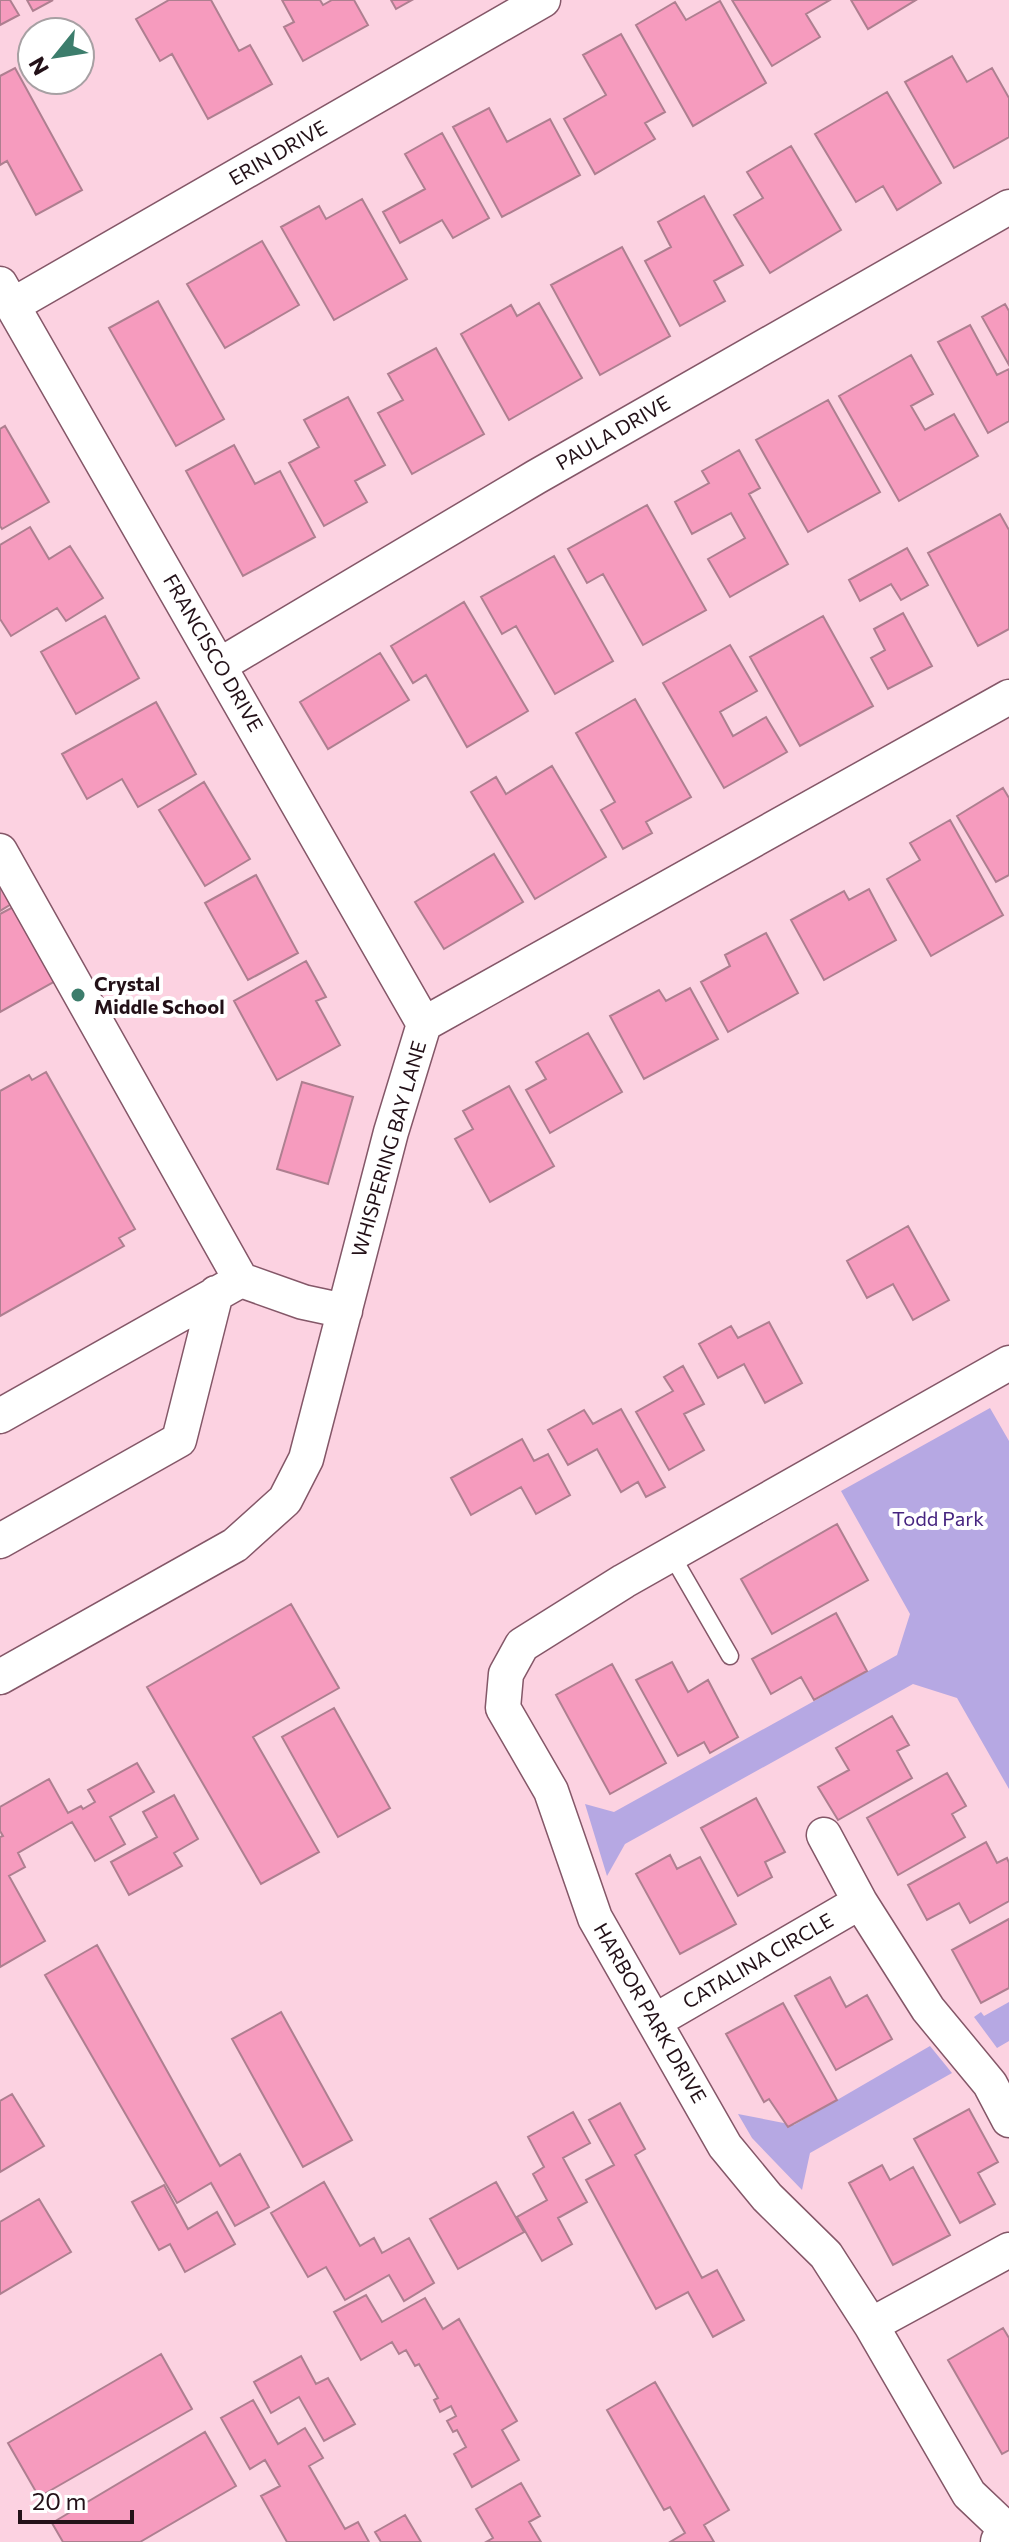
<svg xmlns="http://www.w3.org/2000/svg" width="1009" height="2542" font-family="Commissioner,sans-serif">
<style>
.green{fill:#b6a8e3}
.building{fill:#f69bbe;stroke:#ae7f90;stroke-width:2}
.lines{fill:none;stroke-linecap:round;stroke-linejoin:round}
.lane-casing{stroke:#845768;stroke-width:19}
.street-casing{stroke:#845768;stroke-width:37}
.secondary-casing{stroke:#845768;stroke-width:47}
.lane{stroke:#fff;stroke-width:16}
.street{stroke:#fff;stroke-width:34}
.secondary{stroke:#fff;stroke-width:44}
.poi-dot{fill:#3c7d6c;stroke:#fff;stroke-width:3}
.labels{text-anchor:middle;stroke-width:8;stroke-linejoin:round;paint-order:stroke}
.street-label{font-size:20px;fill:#231118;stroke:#fff}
.poi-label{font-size:20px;font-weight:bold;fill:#231118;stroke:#fff;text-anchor:start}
.park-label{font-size:20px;fill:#462480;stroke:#fff}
</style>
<rect width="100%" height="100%" fill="#fcd2e1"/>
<!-- green -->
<path class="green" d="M990,1408L1009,1441V1789L957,1698L913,1684L625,1844L607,1876L585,1804L614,1812L897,1655L910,1614L841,1491Z
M1009,2002V2041L997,2048L974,2017L981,2012L984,2016Z
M930,2046L952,2073L810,2153L802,2190L752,2138L738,2114L794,2125Z"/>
<!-- building -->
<path class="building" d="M0,0H10L19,15L0,25Z
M27,0H53L33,11Z
M169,0H211L239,51L250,45L272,84L208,119L172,54L160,61L136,19Z
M282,0H320L323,5L332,0H354L368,25L303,61L284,27L294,22Z
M391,0H412L396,9Z
M732,0H830L806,14L820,37L772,66Z
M851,0H916L868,29Z
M720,1L766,83L693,126L636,25L675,2L686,20Z
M621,34L665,112L645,123L655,139L595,174L564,119L606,95L583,55Z
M952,56L967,82L992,68L1009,98V137L954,168L905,82Z
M15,68L82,190L36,215L7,161L0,165V76Z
M887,92L941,183L897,210L883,186L856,202L815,134Z
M489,108L507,142L550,119L580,175L502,217L453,127Z
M442,133L489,218L453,238L442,220L400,243L383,212L425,189L405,154Z
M791,146L841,230L770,273L734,215L763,198L747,172Z
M704,196L743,265L714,281L725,301L680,326L645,261L671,247L658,222Z
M362,199L407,279L334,320L281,227L319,206L326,219Z
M262,241L299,305L225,348L187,284Z
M622,247L670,336L600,375L551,285Z
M158,301L224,419L176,446L109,328Z
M539,303L582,378L509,420L461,334L511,305L517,316Z
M1005,304L1009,311V365L982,317Z
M970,325L997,375L1009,369V421L988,433L938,342Z
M436,348L484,434L412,474L378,413L403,400L388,374Z
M911,355L933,394L911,406L925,430L954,414L978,456L899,501L839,396Z
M348,397L385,465L355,481L367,502L324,526L289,463L319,447L304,420Z
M828,400L880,492L808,532L756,440Z
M5,426L49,502L2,529L0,526V429Z
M234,445L255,484L280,471L315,537L243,576L186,471Z
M739,450L760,488L749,494L788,564L730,597L708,559L745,538L731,513L692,534L675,502L709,483L702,471Z
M647,505L706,610L643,645L603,574L587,583L568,549Z
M1000,514L1009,530V629L978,646L928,553Z
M30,527L49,559L70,546L103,598L66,621L57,608L11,636L0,619V545Z
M907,548L928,585L901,600L891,584L860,601L849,580Z
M554,556L613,661L555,694L516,626L502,634L481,597Z
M464,602L528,711L467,747L426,675L413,683L391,646Z
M903,613L932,666L888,689L871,658L885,650L874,629Z
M105,616L139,678L76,714L41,652Z
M823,616L873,706L800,746L750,657Z
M730,645L757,691L720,712L733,736L766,717L787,752L724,788L663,683Z
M380,653L409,700L328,749L300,702Z
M635,699L691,797L646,822L652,833L623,849L601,810L615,802L576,733Z
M156,702L196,774L138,807L122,779L87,799L62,754Z
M552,766L606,857L535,899L471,792L496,777L506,794Z
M204,782L250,859L205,886L159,810Z
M1003,788L1009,798V875L996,882L957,816Z
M950,820L1003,915L931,956L887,879L920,860L910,843Z
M494,854L523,902L444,949L415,902Z
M256,875L298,953L248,980L205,903Z
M0,880L13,903L0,911Z
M869,889L896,940L824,980L791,920L844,891L849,900Z
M15,906L57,980L0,1012V914Z
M766,933L798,993L728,1032L701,982L730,966L725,955Z
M306,961L326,997L316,1001L340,1045L277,1080L234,1001Z
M690,988L718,1039L644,1079L610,1016L659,990L666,1001Z
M588,1033L622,1092L550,1133L526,1090L546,1079L536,1062Z
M46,1072L135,1229L119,1238L124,1246L0,1316V1091L29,1075L32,1080Z
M302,1082L353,1097L328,1184L277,1169Z
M509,1086L554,1166L490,1202L455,1139L473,1129L463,1111Z
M908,1226L949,1300L913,1320L893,1284L867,1298L847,1261Z
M769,1322L802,1383L765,1403L744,1364L718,1378L699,1344L731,1326L738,1338Z
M683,1366L704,1404L684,1414L704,1450L669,1470L636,1412L673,1391L664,1377Z
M621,1409L665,1487L646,1497L638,1482L621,1492L597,1449L568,1465L548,1430L584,1410L593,1424Z
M522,1439L534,1461L548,1454L570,1495L536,1514L521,1487L471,1515L451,1478Z
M837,1524L868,1580L772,1634L741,1579Z
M291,1604L339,1688L253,1737L319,1852L261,1884L147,1687Z
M836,1613L867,1671L814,1700L801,1677L771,1694L752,1659Z
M672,1662L688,1692L708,1680L738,1737L710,1753L704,1742L678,1756L636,1680Z
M612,1664L666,1763L610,1794L556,1695Z
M334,1708L390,1808L338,1837L282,1737Z
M892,1716L909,1745L897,1751L912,1778L838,1820L818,1787L849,1770L836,1748Z
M137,1763L154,1792L110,1817L125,1844L95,1861L72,1822L18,1853L25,1867L9,1876L45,1941L0,1967V1837L3,1836L0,1831V1807L49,1779L68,1813L81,1806L83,1809L95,1802L88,1790Z
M947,1773L966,1806L952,1814L965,1837L898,1875L867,1818Z
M174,1795L198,1839L174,1853L182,1866L129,1895L111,1862L157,1837L143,1812Z
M756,1798L785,1852L765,1862L772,1877L738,1896L701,1828Z
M986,1842L997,1863L1007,1858L1009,1863V1901L970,1923L959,1903L927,1920L908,1885Z
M670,1855L677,1869L700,1857L736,1924L680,1954L636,1874Z
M1009,1919V1988L981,2003L952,1950Z
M97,1945L220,2166L240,2154L269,2207L235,2226L211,2183L177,2203L45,1975Z
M830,1977L846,2007L867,1995L892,2039L836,2070L795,1996Z
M783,2003L837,2100L788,2127L769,2099L764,2102L726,2034Z
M281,2012L352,2140L303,2167L232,2039Z
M12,2094L44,2146L0,2172V2101Z
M620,2103L645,2149L635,2155L702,2278L717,2270L744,2320L713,2337L688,2292L656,2309L586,2180L614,2165L589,2120Z
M969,2109L998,2162L978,2173L995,2204L960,2223L914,2139Z
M573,2112L590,2143L563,2158L587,2202L558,2218L572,2244L542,2261L517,2217L547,2200L533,2174L544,2167L528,2137Z
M882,2165L890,2180L913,2167L950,2235L893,2265L849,2183Z
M324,2182L360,2246L374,2238L382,2253L409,2238L434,2283L404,2301L389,2275L345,2300L326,2267L308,2277L271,2213Z
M496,2182L524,2232L458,2269L430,2219Z
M164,2185L188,2229L217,2212L235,2244L185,2272L170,2244L159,2250L132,2202Z
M39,2199L71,2252L0,2294V2222Z
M366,2295L382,2322L425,2298L443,2329L459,2319L517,2421L502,2430L519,2460L472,2487L454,2454L466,2447L457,2430L453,2432L447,2421L456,2416L451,2406L440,2412L434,2400L438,2398L419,2364L415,2366L406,2350L399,2354L392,2342L361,2360L334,2312Z
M1003,2328L1009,2338V2450L1002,2454L948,2360Z
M161,2354L192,2409L39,2497L8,2443Z
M301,2356L316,2384L328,2378L355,2424L324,2441L299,2397L271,2413L254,2382Z
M655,2382L729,2510L704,2525L714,2542H670L685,2533L670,2507L664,2510L607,2410Z
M253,2400L278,2444L305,2428L323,2458L309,2466L345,2529L358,2522L369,2542H287L261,2496L280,2486L265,2460L250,2469L221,2418Z
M205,2432L236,2486L140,2542H63L52,2523Z
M521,2483L540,2516L529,2522L541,2542H486L493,2538L476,2509Z
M405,2515L421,2542H381L375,2532Z"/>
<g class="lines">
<defs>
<path id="lane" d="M671,1554L730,1656"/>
<path id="street" d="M0,284L424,1024
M13,305L543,0
M220,665L536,477L1009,207
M0,851L241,1280
M1009,1363L624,1581L522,1645L506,1674L503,1708L551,1791L595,1918L725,2146L767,2197L826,2255L871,2325L969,2494L1009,2532
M0,1416L241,1280L303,1302L345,1311
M0,1541L179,1440L216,1293
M0,1677L235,1545L285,1500L306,1459L391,1132L424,1024L1009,697
M824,1835L860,1902L928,2009L990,2084L1009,2120
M655,2021L860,1902
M871,2325L1009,2250"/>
<path id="secondary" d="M1003,2542L1009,2535"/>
</defs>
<!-- lane casing -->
<use href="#lane" class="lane-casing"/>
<!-- street casing -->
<use href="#street" class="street-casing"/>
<!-- secondary casing -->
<use href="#secondary" class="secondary-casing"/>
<!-- lane -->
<use href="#lane" class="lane"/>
<!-- street -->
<use href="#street" class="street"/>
<!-- secondary -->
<use href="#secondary" class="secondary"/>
</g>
<!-- markers -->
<circle class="poi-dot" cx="78" cy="995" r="8"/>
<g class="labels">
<!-- street labels -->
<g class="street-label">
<text transform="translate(278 153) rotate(-30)" y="7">ERIN DRIVE</text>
<text transform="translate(613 433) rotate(-30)" y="7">PAULA DRIVE</text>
<text transform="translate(213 653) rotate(60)" y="7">FRANCISCO DRIVE</text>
<text transform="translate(389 1149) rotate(-74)" y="7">WHISPERING BAY LANE</text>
<text transform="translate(758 1961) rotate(-30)" y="7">CATALINA CIRCLE</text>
<text transform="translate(650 2013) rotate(60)" y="7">HARBOR PARK DRIVE</text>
</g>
<!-- poi labels -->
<g class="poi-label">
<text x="94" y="991">Crystal<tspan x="94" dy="23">Middle School</tspan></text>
</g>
<!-- park labels -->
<g class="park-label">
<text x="938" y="1526">Todd Park</text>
</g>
</g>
<!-- north arrow -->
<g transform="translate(56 56) rotate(240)"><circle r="38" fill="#ffffff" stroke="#a7a0a3" stroke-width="2"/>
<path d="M0-6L14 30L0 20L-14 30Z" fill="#3c7d6c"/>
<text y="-12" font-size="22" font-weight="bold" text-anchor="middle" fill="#231118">N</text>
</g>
<!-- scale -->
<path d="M20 2510v12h112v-12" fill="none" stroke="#231118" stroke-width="4"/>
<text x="32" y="2510" font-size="24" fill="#231118" stroke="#ffffff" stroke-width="6" paint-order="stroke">20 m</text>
</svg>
